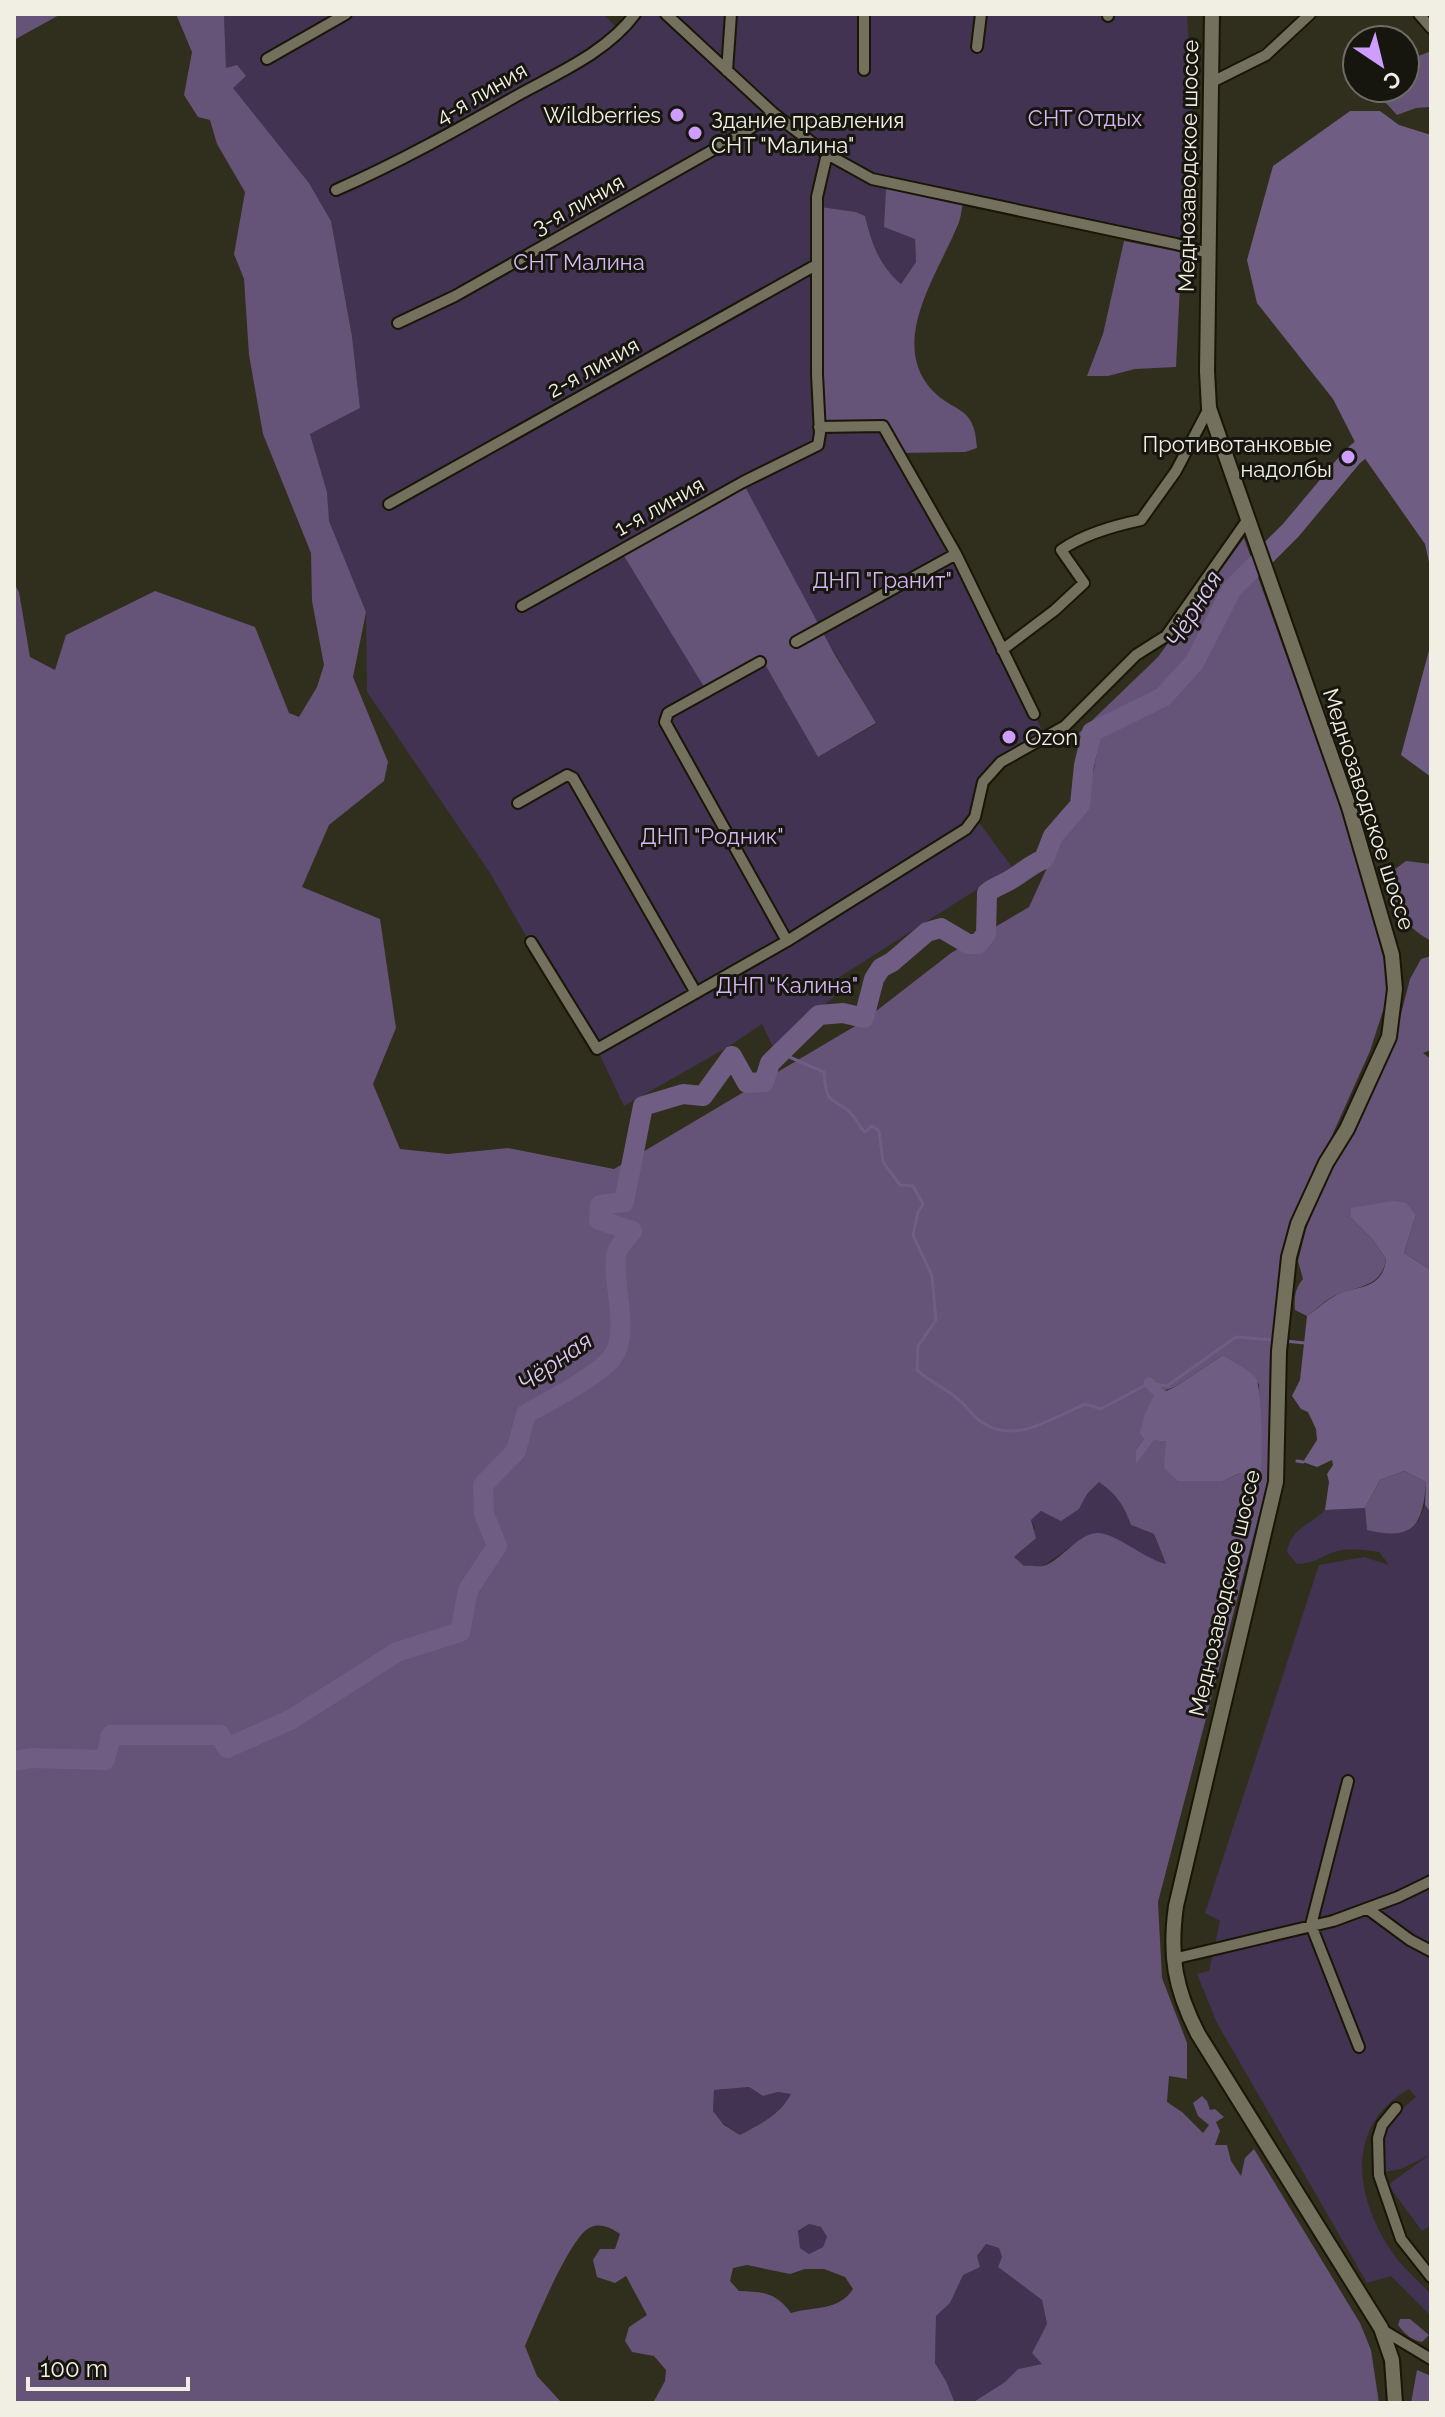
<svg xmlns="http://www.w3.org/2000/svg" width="1445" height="2417" font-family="Raleway,sans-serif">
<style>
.green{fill:#423352;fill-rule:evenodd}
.forest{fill:#655378;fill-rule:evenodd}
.water{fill:#705d83}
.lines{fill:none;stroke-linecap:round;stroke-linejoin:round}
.stream{stroke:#705d83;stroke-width:3}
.canal{stroke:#705d83;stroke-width:11}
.river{stroke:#705d83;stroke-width:20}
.street-casing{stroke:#181606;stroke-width:14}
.secondary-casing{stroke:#181606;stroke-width:18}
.street{stroke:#73705d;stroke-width:10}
.secondary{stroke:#73705d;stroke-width:14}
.poi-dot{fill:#cf9dff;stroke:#17160e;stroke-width:3}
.labels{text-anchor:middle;stroke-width:6;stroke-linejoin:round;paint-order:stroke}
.street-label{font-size:22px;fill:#f1efe4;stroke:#17160e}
.poi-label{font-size:22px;fill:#f1efe4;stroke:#17160e;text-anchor:end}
.park-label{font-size:22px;fill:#d6b7f6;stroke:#17160e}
.water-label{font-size:24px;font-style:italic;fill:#dec5f7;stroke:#17160e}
</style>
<rect width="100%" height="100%" fill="#302e1d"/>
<!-- green -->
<path class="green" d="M224,14H603L617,28L628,14H1187L1192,99L1189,248L892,183L915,239L916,262L901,284C879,265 872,244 865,216L856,212L821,207L883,426L956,555L1045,736L983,782L975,817L1012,867L827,985L834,997L773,1047L762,1024L728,1047L624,1106L597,1049L526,936L490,873L367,692L366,612L328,521L327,492L310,434L360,408L352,335L331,221L309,183L232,88L226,68ZM814,617L876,724L818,757L763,661Z
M1099,1482C1116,1494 1124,1505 1131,1525L1154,1534L1166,1565L1140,1555L1117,1539L1083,1538L1043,1566H1024L1013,1557L1022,1551L1035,1528L1031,1520L1041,1511L1049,1514L1079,1509L1087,1494Z
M1425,1505L1431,1513V2225L1422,2231L1388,2185L1429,2155L1401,2169L1384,2172C1381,2128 1383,2125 1416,2097L1409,2089C1341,2128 1356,2204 1397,2259C1407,2271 1420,2283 1431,2294V2316L1391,2276L1367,2283L1217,2023L1197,1974L1209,1971L1220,1921L1205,1913L1319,1565L1364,1557L1389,1565L1379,1552C1365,1550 1348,1547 1334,1552C1318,1558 1315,1563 1297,1564L1287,1552C1291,1528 1310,1525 1325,1510L1365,1508L1367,1530L1418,1522Z
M749,2087L763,2096L778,2092L792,2094C780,2114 760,2124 740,2135L724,2124L713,2111L714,2090Z
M809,2224L821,2227L827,2237L823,2247L809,2254L800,2248L798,2232Z
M986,2244L999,2248L1002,2257L998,2267L1042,2300L1047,2324L1032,2353L1043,2364L1018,2369L1005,2382L972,2403H955L946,2381L935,2363L936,2316L950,2303L963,2274Z"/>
<!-- forest -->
<path class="forest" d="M14,14H61L14,40Z
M176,14H224L226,68L237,65L246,76L233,88L309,183L331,221L352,336L360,408L310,434L327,492L329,521L366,612L353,677L388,762L384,781L329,825L302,887L380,919L396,1028L373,1084L400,1149L448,1154L508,1148L614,1169L862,1022L951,953L1029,907L1057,846L1087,806L1097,752L1078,734L1158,657L1244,538L1348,828L1391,986L1370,1051L1287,1236L1270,1353L1268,1481L1158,1902L1162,1978L1187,2043V2079L1169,2076L1167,2102L1182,2112L1203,2133L1209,2125L1198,2116L1193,2103L1202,2096L1207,2101L1210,2110L1215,2109L1224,2117L1216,2122L1220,2131L1215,2145H1227L1231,2161L1241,2176L1245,2158L1254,2149L1360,2323L1371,2350L1379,2403H972L1005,2382L1018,2369L1042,2364L1032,2353L1047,2324L1042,2300L998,2267L1002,2257L999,2248L986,2244L977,2256L980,2267L963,2275L950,2303L936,2316L935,2363L946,2381L955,2403H653L665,2381L666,2370L654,2356L632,2352L625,2341L629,2327L647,2315L626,2276L615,2283L597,2277L593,2260L600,2249H615L620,2234C611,2228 602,2223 591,2227C571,2234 535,2323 525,2346L537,2376L562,2403H14V583L19,592L30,657L55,670L66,635L155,591L255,627L289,713L299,717L317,687L324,665L312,601L311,553L263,434L249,355L244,279L234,254L245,192L217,144L210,120L198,117L184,95L192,52ZM1223,1355L1259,1384L1261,1473H1240L1223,1481L1166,1442L1153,1439L1136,1462V1449L1144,1439L1166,1390L1175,1387ZM1099,1482C1116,1494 1124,1505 1131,1525L1154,1534L1166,1564C1144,1559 1115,1532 1097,1533C1077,1534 1060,1562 1043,1566C1038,1567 1030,1565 1024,1566L1014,1557L1036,1538L1031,1520L1041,1511L1061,1521L1079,1509L1087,1494ZM749,2087L763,2096L778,2092L791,2094C780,2115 760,2124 740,2135L724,2125L713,2111L714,2090ZM809,2224L821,2227L827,2237L823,2247L809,2254L800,2248L798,2231ZM747,2265L790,2274L805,2269H824L845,2277L853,2289C839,2311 815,2306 791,2313C775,2292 764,2292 739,2291L730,2281L733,2268Z
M1429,52L1431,107L1416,108L1397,115L1372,88H1405V61Z
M891,183L965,199C961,206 962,214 959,222C940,271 888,340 931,389C954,414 975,404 977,448L965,452L900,453L883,426L820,427L821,207L856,212L865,216C872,244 879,265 901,284L916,262L915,239L884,227L886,190Z
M1124,241L1185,253L1181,265L1176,367L1135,369L1108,376H1087L1103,334Z
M743,483L835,655L876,723L818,757L763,661L706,690L621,551Z
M1406,861L1431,864V941C1400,924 1397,907 1387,875Z
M1431,956V1050L1423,1053L1431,1059V1270L1404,1253L1416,1215L1352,1208L1351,1218L1373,1240L1386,1259C1382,1286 1360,1286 1339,1294C1327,1298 1317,1309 1307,1316L1295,1310C1294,1298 1295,1288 1303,1279L1298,1261L1306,1229L1327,1176L1352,1135L1392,1049L1410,979L1421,959Z
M1404,1471L1426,1482C1423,1526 1413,1541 1367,1530L1365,1508L1380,1480Z
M1400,2319H1410L1429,2335L1422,2342C1411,2340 1405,2334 1398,2325Z
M1417,2370L1431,2376V2403H1411Z"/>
<!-- water -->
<path class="water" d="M1350,111H1380L1399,125L1431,135V571L1425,544L1359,450L1333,399L1257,303L1247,260L1273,166Z
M1431,643V777L1401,755Z
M1393,1201L1406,1203L1416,1215L1404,1253L1431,1270V1513L1425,1505L1426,1482L1404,1471L1380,1480L1365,1508L1325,1510L1329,1482L1327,1474L1333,1465L1332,1460L1317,1467L1303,1462L1317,1440L1316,1429L1308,1412L1301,1409L1292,1396L1300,1380L1307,1316C1316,1310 1324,1302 1333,1297C1354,1284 1382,1293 1386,1259L1373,1240L1351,1218V1208Z
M1223,1355C1232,1362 1247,1368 1255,1377C1263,1387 1262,1457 1261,1473H1240L1223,1481H1178L1164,1468L1166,1442L1154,1440L1136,1464V1449L1144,1439L1140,1433L1144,1416L1153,1397L1175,1387Z"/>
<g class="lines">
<!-- stream -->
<path class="stream" d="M780,1053L824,1072C826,1111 835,1094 854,1117C858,1122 859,1127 865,1132L872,1126L879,1131L883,1162L900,1185L913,1186L923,1204L918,1212L913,1235L932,1276L936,1320L918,1346L917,1370C930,1382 945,1388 958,1399C966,1405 972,1415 980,1421C1014,1446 1052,1418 1085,1404L1101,1409L1149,1383L1167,1386L1236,1337L1277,1340
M1285,1341L1305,1343
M1297,1461L1303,1462"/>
<!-- canal -->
<path class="canal" d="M1149,1383L1168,1402"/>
<!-- river -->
<path class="river" d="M14,1761L31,1758L105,1760L111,1735H220L227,1748L292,1719L397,1652L460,1632L468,1590L497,1546L484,1514L483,1485L516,1451L526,1414C549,1401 594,1378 610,1360C632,1337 612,1285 616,1256C617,1247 627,1238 632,1231L599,1220L600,1205L624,1202L643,1106L683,1094L703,1096L732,1056L747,1083L764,1082L770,1063L819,1015L843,1013L864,1018L874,979L881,968L892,962L927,932L941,928L968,944H978L986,934L987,893C994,887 1002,885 1010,880C1022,873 1030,865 1044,859L1053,836L1080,805L1084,765L1092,732L1163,697L1194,663L1232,589L1291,530L1352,457L1379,434"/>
<defs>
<path id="street" d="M666,14L773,113L827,154L872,179L1176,244L1208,253
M864,14V70
M1419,14L1431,28
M1108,16V14
M977,47L981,14
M267,59L346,14
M727,71L731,14
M1210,83L1266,55L1310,14
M336,190C400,162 460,128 520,94C560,72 608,51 635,14
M398,323L455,296L743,133L773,113
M819,427L883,426L956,554L1034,714
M389,504L816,265
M522,606L743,482L818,445L820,433L817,374V197L827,154
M796,642L956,554
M1002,650L1055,610L1084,583L1061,550C1084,534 1113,526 1141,520L1176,471L1209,408
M760,662L668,713L665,722L787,941
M518,803L567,775L573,778L696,993
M531,942L597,1049L787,941L966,829L975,817L983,782L1001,762L1065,726L1136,655L1166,636L1248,519
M1348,1781L1311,1925L1359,2047
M1368,1909L1410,1940L1431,1951
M1173,1959L1333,1921L1398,1897L1431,1881
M1396,2108L1382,2125L1378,2138L1379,2175L1401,2239L1431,2277
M1381,2329L1431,2359"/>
<path id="secondary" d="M1212,14L1207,371L1209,408L1349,807L1392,955L1395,989L1389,1037L1347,1129L1326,1163L1298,1224L1289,1257L1279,1351L1276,1482L1176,1906C1169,1956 1175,1989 1198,2034L1381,2328L1392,2360L1395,2403"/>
</defs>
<!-- street casing -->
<use href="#street" class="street-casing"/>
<!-- secondary casing -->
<use href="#secondary" class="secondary-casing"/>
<!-- street -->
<use href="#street" class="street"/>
<!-- secondary -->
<use href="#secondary" class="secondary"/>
</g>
<!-- markers -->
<g class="poi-dot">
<circle cx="677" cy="115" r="8"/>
<circle cx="695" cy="133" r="8"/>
<circle cx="1348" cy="457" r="8"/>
<circle cx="1009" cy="737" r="8"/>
</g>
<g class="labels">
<!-- street labels -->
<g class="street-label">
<text transform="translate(481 93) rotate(-30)" y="8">4-я линия</text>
<text transform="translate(1188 166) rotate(-89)" y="8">Меднозаводское шоссе</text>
<text transform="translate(578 204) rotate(-29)" y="8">3-я линия</text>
<text transform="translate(593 367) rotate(-29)" y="8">2-я линия</text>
<text transform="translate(659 506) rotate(-29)" y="8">1-я линия</text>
<text transform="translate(1369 809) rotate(72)" y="8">Меднозаводское шоссе</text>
<text transform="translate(1224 1593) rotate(-77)" y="8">Меднозаводское шоссе</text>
</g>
<!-- poi labels -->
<g class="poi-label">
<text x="661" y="123">Wildberries</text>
<text x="711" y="128" text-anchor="start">Здание правления<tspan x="711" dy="25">СНТ "Малина"</tspan></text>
<text x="1332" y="452">Противотанковые<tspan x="1332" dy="25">надолбы</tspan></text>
<text x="1025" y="745" text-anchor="start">Ozon</text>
</g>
<!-- park labels -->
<g class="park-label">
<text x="1085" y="126">СНТ Отдых</text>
<text x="579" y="270">СНТ Малина</text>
<text x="882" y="588">ДНП "Гранит"</text>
<text x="712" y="844">ДНП "Родник"</text>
<text x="787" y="993">ДНП "Калина"</text>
</g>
<!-- water labels -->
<g class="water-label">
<text transform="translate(1194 609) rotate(-59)" y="8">Чёрная</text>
<text transform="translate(555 1362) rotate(-35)" y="8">Чёрная</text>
</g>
</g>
<!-- border -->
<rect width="1445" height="2417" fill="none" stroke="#f1efe4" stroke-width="32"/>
<!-- north arrow -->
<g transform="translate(1381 64) rotate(145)"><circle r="38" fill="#17160e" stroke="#6e6d64" stroke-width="2"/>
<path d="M0-6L14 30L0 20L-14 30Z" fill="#cf9dff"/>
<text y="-12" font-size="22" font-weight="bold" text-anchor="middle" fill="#f1efe4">С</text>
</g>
<!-- scale -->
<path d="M28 2377v12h160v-12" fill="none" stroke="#f1efe4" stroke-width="4"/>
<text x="40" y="2377" font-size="24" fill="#f1efe4" stroke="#17160e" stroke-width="6" paint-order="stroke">100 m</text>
</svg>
